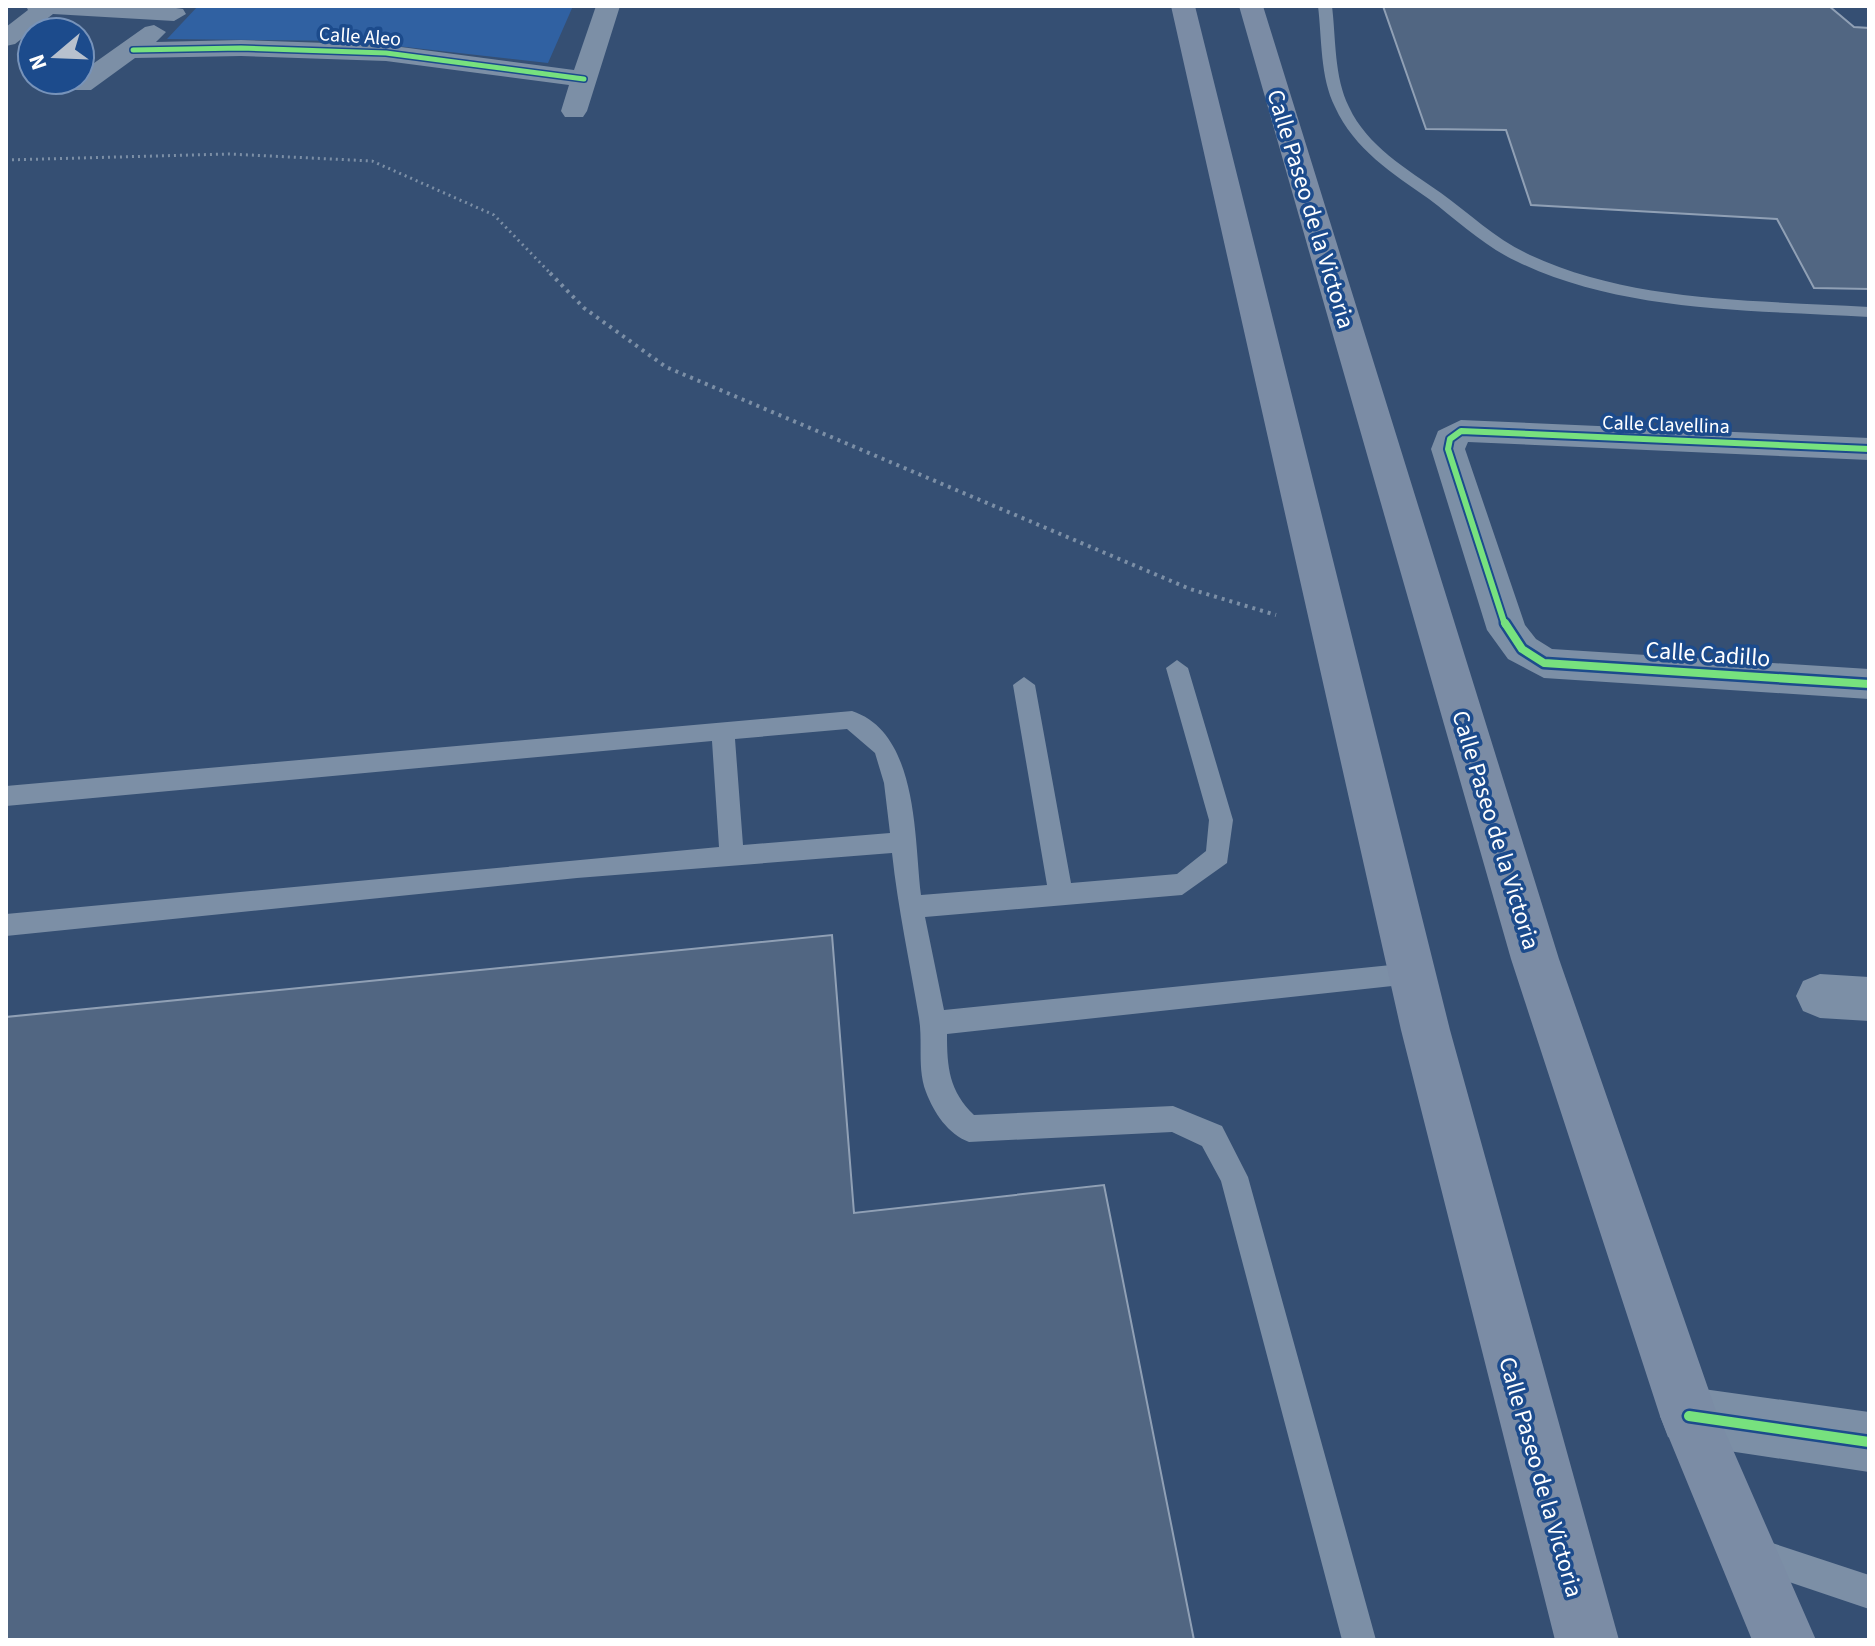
<svg xmlns="http://www.w3.org/2000/svg" width="1875" height="1646" font-family="'Source Sans 3',sans-serif">
<style>
.green{fill:#3061a2}
.building{fill:#516682;stroke:#90a0b5;stroke-width:2}
.lines{fill:none;stroke-linecap:round;stroke-linejoin:round}
.path-far1{stroke:#7c8fa6;stroke-width:3;stroke-dasharray:2 4;stroke-linecap:butt}
.path{stroke:#7c8fa6;stroke-width:4;stroke-dasharray:3 5;stroke-linecap:butt}
.lane{fill:#7c8fa6;fill-rule:evenodd}
.street{fill:#7c8fa6;fill-rule:evenodd}
.primary{fill:#7b8ca5;fill-rule:evenodd}
.cycleway-far3-casing{stroke:#1c4b8c;stroke-width:8}
.cycleway-far2-casing{stroke:#1c4b8c;stroke-width:10}
.cycleway-far1-casing{stroke:#1c4b8c;stroke-width:13}
.cycleway-casing{stroke:#1c4b8c;stroke-width:15}
.cycleway-far3{stroke:#77e17e;stroke-width:5}
.cycleway-far2{stroke:#77e17e;stroke-width:6}
.cycleway-far1{stroke:#77e17e;stroke-width:8}
.cycleway{stroke:#77e17e;stroke-width:10}
.labels{text-anchor:middle;stroke-width:7;stroke-linejoin:round;paint-order:stroke}
.far-street-label{font-size:20px;fill:#fff;stroke:#1c4b8c}
.street-label{font-size:24px;fill:#fff;stroke:#1c4b8c}
</style>
<rect width="100%" height="100%" fill="#354f73"/>
<!-- green -->
<path class="green" d="M198,6H573L548,63L352,41L167,39Z"/>
<!-- building -->
<path class="building" d="M1383,6H1829L1854,27L1869,28V289L1814,288L1777,219L1531,205L1506,130L1426,129Z
M832,935L854,1213L1104,1185L1194,1640H6V1017Z"/>
<g class="lines">
<!-- path-far1 -->
<path class="path-far1" d="M6,160L229,154L372,161L494,215L552,275"/>
<!-- path -->
<path class="path" d="M550,273L584,308L666,367L1190,589L1276,615"/>
<!-- lane -->
<path class="lane" d="M1318,6H1332C1336,39 1334,77 1349,107C1367,146 1407,169 1441,193C1470,214 1497,240 1530,255C1633,303 1758,300 1869,307V317C1754,310 1624,313 1518,262C1485,247 1458,221 1429,199C1393,174 1354,149 1335,107C1320,77 1322,39 1318,6Z
M1177,660L1188,668L1233,820L1227,863L1182,895L925,917L944,1010L1411,963L1420,967L1424,975L1420,983L947,1034C947,1067 949,1091 974,1115L1173,1106L1222,1126L1248,1177L1376,1640H1342L1221,1181L1202,1146L1172,1132L969,1142C948,1134 934,1113 926,1092C917,1068 923,1043 919,1018C910,963 898,909 892,853L577,878L6,936V914L719,847L712,741L6,806V786L852,711C919,733 914,839 921,895L1047,885L1013,685L1024,677L1035,685L1071,883L1177,874L1206,851L1209,820L1166,668ZM847,729L875,753L884,783L890,833L743,845L735,739Z
M1754,1537L1869,1575V1609L1742,1566L1737,1554L1742,1542Z"/>
<!-- street -->
<path class="street" d="M26,6H162L183,9L186,14L174,21L53,14L15,44L6,46V27L28,10Z
M596,6H620L587,111L583,117H565L561,111L569,85L386,61L241,56L135,58L91,90H73L69,84L72,80H80V73L145,27L154,25L166,32L156,42L241,40L386,45L574,70Z
M1461,420L1869,438V460L1468,442L1465,449L1525,625L1536,639L1552,649L1869,669V699L1544,678L1508,659L1487,630L1431,449L1438,431Z
M1820,974L1869,977V1021L1820,1018L1803,1011L1796,996L1803,981Z
M1689,1387L1869,1412V1472L1689,1445L1668,1437L1660,1416L1668,1395Z"/>
<!-- primary -->
<path class="primary" d="M1171,6H1195L1450,1030L1619,1640H1555L1401,1030Z
M1239,6H1263L1559,959L1716,1411L1816,1640H1752L1660,1416L1511,959Z"/>
<defs>
<path id="cycleway-far3" d="M133,50L241,48L386,53L584,79"/>
<path id="cycleway-far2" d="M1505,625L1448,449L1450,439L1461,431L1869,449"/>
<path id="cycleway-far1" d="M1505,623L1522,649L1544,663L1869,684"/>
<path id="cycleway" d="M1689,1416L1869,1442"/>
</defs>
<!-- cycleway-far3 casing -->
<use href="#cycleway-far3" class="cycleway-far3-casing"/>
<!-- cycleway-far2 casing -->
<use href="#cycleway-far2" class="cycleway-far2-casing"/>
<!-- cycleway-far1 casing -->
<use href="#cycleway-far1" class="cycleway-far1-casing"/>
<!-- cycleway casing -->
<use href="#cycleway" class="cycleway-casing"/>
<!-- cycleway-far3 -->
<use href="#cycleway-far3" class="cycleway-far3"/>
<!-- cycleway-far2 -->
<use href="#cycleway-far2" class="cycleway-far2"/>
<!-- cycleway-far1 -->
<use href="#cycleway-far1" class="cycleway-far1"/>
<!-- cycleway -->
<use href="#cycleway" class="cycleway"/>
</g>
<g class="labels">
<!-- far-street labels -->
<g class="far-street-label">
<text transform="translate(360 36) rotate(4)" y="7">Calle Aleo</text>
<text transform="translate(1666 424) rotate(2)" y="7">Calle Clavellina</text>
</g>
<!-- street labels -->
<g class="street-label">
<text transform="translate(1311 209) rotate(73)" y="8">Calle Paseo de la Victoria</text>
<text transform="translate(1708 654) rotate(4)" y="8">Calle Cadillo</text>
<text transform="translate(1496 830) rotate(73)" y="8">Calle Paseo de la Victoria</text>
<text transform="translate(1541 1477) rotate(74)" y="8">Calle Paseo de la Victoria</text>
</g>
</g>
<!-- border -->
<rect width="1875" height="1646" fill="none" stroke="#ffffff" stroke-width="16"/>
<!-- north arrow -->
<g transform="translate(56 56) rotate(251)"><circle r="38" fill="#1c4b8c" stroke="#7793ba" stroke-width="2"/>
<path d="M0-6L14 30L0 20L-14 30Z" fill="#b8c1ce"/>
<text y="-12" font-size="22" font-weight="bold" text-anchor="middle" fill="#ffffff">N</text>
</g>
</svg>
